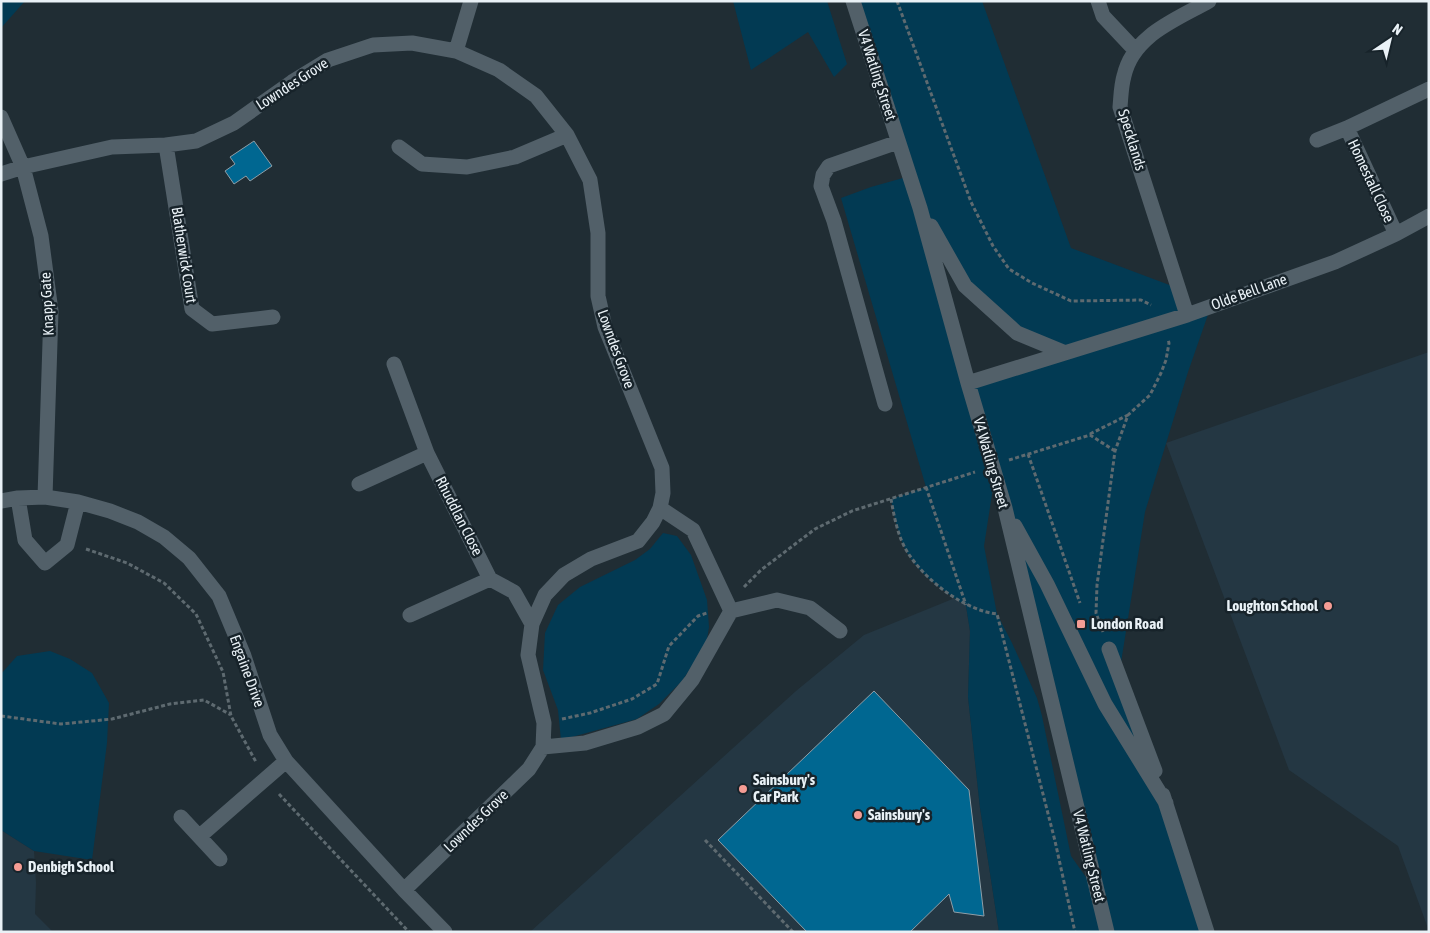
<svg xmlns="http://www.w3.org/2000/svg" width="1430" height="933" font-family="'Asap Condensed',sans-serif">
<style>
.built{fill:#243743}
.green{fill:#023a53;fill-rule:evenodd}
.building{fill:#006791;stroke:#8f9ea7}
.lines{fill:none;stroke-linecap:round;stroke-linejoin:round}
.path{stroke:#5e6a70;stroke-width:3;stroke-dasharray:4 2.5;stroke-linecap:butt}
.minor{stroke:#526069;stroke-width:15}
.poi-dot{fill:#f59c94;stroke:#17232a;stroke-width:2}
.labels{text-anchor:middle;stroke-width:5;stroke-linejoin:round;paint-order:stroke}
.street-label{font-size:15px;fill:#e9f1f6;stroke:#17232a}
.poi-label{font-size:15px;font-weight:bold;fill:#e9f1f6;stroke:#17232a;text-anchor:start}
</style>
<rect width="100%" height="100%" fill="#202d34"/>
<!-- built -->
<path class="built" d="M1429,352V931L1398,846L1289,770L1166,443Z
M955,598L966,606L970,631L968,697L980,808L999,932H530L796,691L864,635Z
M1,830L34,851L36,883L35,914L53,932H1Z"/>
<!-- green -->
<path class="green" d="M1,1H25L1,28Z
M733,1H827L847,64L834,77L808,32L751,70Z
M854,1H982L1071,248L1180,289L1187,315L1211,306L1188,372L1145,512L1119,675L1207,932H999L980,808L968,697L970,631L966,606C946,592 918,574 906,551C898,534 894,516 891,499L926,487L841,198L871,187L910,176ZM921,210L965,286L1017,333L1062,352L968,383ZM995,475L1097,893L1071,856L1042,716L1037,698L1012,643L997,614L984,546Z
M663,533L677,536L691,555L707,600L709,627L706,645L682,681L659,704L637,719L561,740L558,710L543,670L545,633L558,605L580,587L635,560L650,549Z
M50,651L70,659L92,673L109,703L107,743L92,860L34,851L1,830V674L17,656Z"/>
<!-- building -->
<path class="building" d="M254,141L272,166L250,181L246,176L234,184L225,171L235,164L230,157Z
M874,691L969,790L984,916L954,912L949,894L910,932H807L718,840Z"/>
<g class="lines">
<!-- path -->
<path class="path" d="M897,1L971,202L993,246L1009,269L1032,283L1071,301L1141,300L1151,305
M1090,434L1128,415
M1028,454L1080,603
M1009,460L1090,435L1115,451
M926,487L966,605
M891,499C894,516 898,538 908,553C926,581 964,610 997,614L1055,841L1075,932
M86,549L127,563L164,583L196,614L223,672L231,716L256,762
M744,587L761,570L815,529L852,511L975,472
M1103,632L1096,613L1097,585L1115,451L1128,415L1150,395L1161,373L1166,360L1169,343L1168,339
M1,716L61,724L112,719L170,704L204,700L231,715
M562,719L590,713L632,699L657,684L669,646L698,616L707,613
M279,794L409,932
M705,840L793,932"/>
<!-- minor -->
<path class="minor" d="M853,1L920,208L968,383L1005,508L1107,932
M1098,1L1103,16L1135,50
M456,51L471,1
M1,117L23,167L41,236L51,311L45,497
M1317,140L1347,128
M166,145L192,309L212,324L273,317
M399,147L422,164L467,167L515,157L567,135
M1,174L23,167L112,147L166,145L196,141L234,123L292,82L328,60L373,45L412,43L456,51L499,70L536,96L567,135L590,180L598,233V296L605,327L662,468L663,493L660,508L653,522L638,541L591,559L564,575L545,595L532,624L528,655L544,723L543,747L529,769L404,890
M931,226L965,286L1017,333L1063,352
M1396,234L1347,128L1429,89
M1187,315L1120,107C1121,97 1121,86 1124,76C1133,35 1176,20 1209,1
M394,364L427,453
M968,383L1187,315L1335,262L1396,234L1429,216
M885,404L834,221L821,186L823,175L829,166L898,142
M359,484L427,453L490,579
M18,498L25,540L45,563L67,545L78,502
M1,501L18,498L45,497L78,502L110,511L138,522L164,537L189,558L219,596L244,656L270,735L286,761L404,890L445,932
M660,508L693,530L731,611
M1015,526L1047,584L1105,704L1166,803
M410,615L490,579L514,592L532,624
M1109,649L1155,771
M543,747L585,743L638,727L664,714L692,680L731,611L777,600L810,608L840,631
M1163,795L1207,932
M181,817L220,859
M200,836L286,761"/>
</g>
<!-- markers -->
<g class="poi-dot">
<circle cx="1328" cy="606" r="5"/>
<rect x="1076" y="619" width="10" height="10" rx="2.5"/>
<circle cx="743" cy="789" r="5"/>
<circle cx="858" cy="815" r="5"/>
<circle cx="18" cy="867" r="5"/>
</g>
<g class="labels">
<!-- street labels -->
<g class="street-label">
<text transform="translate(877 75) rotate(72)" y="5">V4 Watling Street</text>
<text transform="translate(292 84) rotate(-33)" y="5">Lowndes Grove</text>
<text transform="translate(1132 140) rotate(73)" y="5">Specklands</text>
<text transform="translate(1371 181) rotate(65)" y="5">Homestall Close</text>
<text transform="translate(184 255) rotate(81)" y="5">Blatherwick Court</text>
<text transform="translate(1249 292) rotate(-20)" y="5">Olde Bell Lane</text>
<text transform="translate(47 304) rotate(-93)" y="5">Knapp Gate</text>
<text transform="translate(616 349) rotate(70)" y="5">Lowndes Grove</text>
<text transform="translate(991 463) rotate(74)" y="5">V4 Watling Street</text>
<text transform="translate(459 516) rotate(63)" y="5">Rhuddlan Close</text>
<text transform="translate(247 671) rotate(70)" y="5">Engaine Drive</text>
<text transform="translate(476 821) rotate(-44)" y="5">Lowndes Grove</text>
<text transform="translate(1089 856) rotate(76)" y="5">V4 Watling Street</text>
</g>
<!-- poi labels -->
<g class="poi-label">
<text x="1318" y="611" text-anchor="end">Loughton School</text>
<text x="1091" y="629">London Road</text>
<text x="753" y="785">Sainsbury's<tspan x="753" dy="17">Car Park</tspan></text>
<text x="868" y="820">Sainsbury's</text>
<text x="28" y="872">Denbigh School</text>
</g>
</g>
<!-- border -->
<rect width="1430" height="933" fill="none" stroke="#e9f1f6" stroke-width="5"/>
<!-- north arrow -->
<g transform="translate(1390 40) rotate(35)" stroke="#17232a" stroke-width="4" paint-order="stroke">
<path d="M0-4L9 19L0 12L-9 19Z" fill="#e9f1f6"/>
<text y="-8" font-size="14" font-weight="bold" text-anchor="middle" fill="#e9f1f6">N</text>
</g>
</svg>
